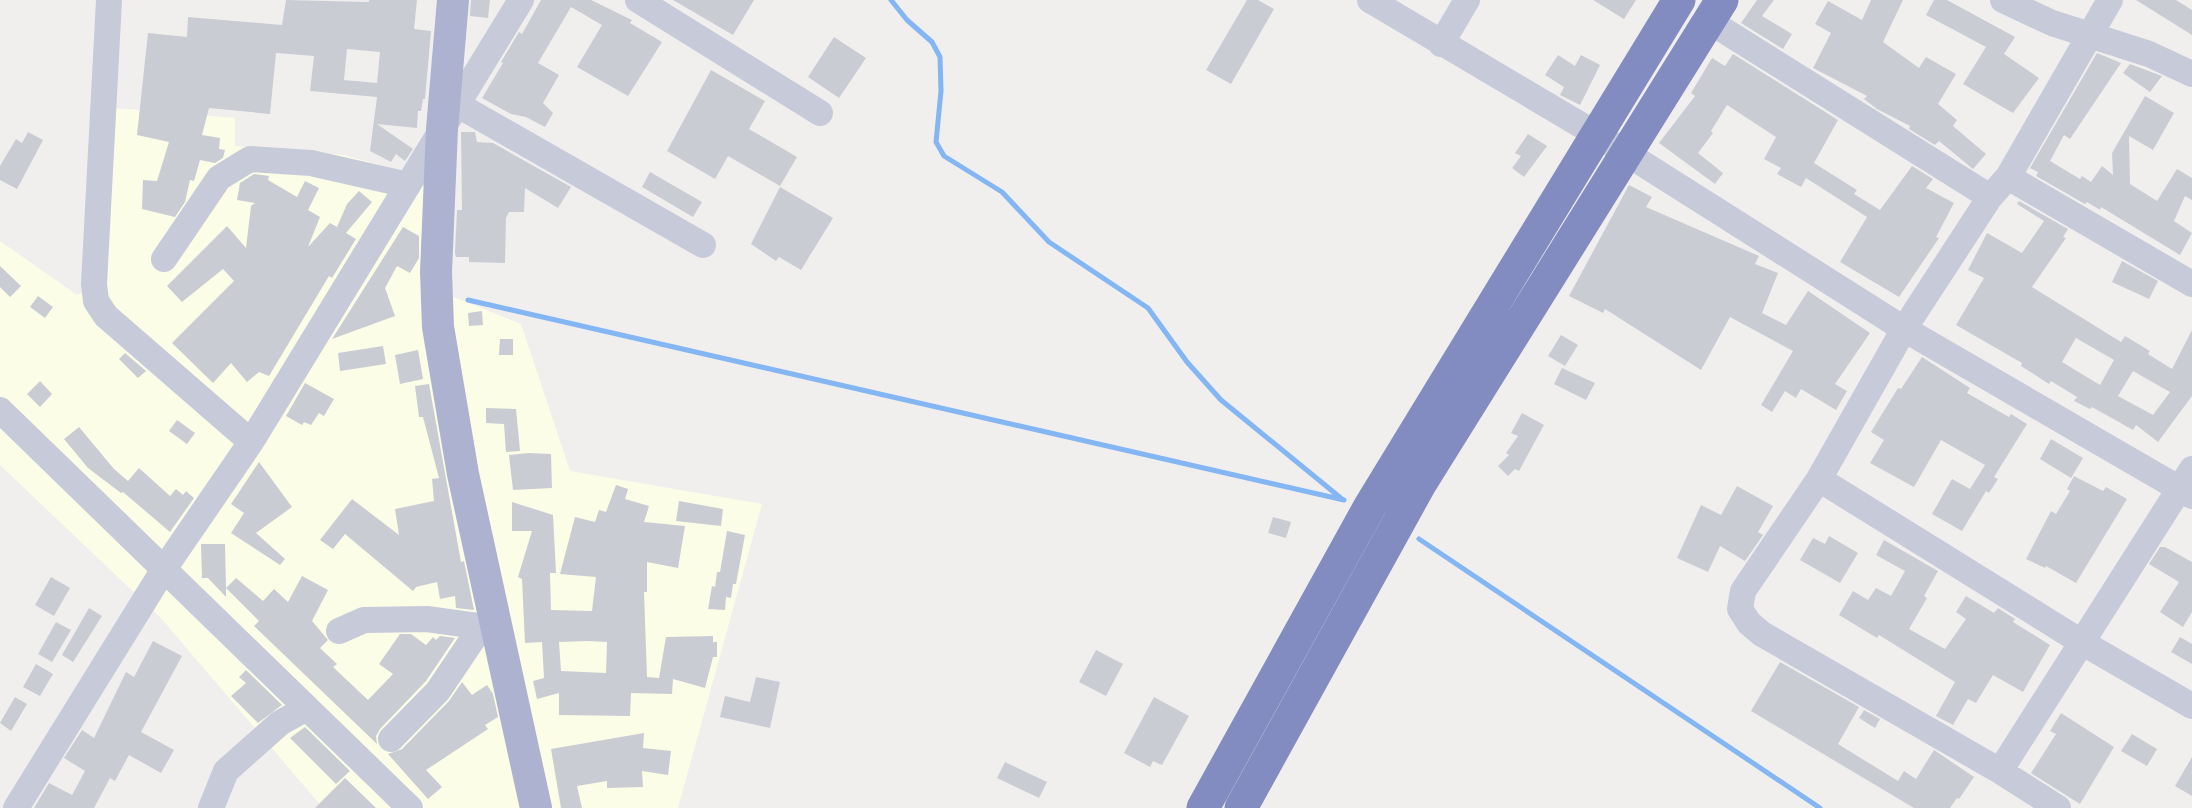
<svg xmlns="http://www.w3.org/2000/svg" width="2192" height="808" font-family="'Archivo Narrow',sans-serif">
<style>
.commercial{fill:#fcfde6}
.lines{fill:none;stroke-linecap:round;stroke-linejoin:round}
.stream{stroke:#83b6f2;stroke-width:5}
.building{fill:#caccd4;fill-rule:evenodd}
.minor{stroke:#c6cad9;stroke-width:26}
.major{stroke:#acb2cf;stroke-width:32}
.highway{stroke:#828cc1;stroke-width:33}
</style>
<rect width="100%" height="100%" fill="#f1efee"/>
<!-- commercial -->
<path class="commercial" d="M113,108L235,118V146L343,155L431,179L441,292L521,324L570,471L762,504L678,808H323L161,618L0,465V241L77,295L105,285Z"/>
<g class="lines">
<!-- stream -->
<path class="stream" d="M891,0L907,20L932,42L940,57L941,91L936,142L944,156L1002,192L1049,242L1148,308L1187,362L1221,400L1342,499
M468,300L1344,500
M1419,539L1820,808"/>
</g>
<!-- building -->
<path class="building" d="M286,0L369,2V0H417L414,29L431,31L425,99H423L421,111H418L417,128L377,124L413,149L405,161L396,154L391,162L370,151L377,97L310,91L314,56L276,53L270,114L209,108L202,135L220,138L219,149L225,150L223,158L215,163L200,160L194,181L190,180L185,202L175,217L142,209L143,180L157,181L169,142L137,135L148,33L187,37L188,17L282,25ZM347,49L380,52L377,83L344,80Z
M471,0H490L488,18L470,16Z
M541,0H591L632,20L630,23L662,42L628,96L577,67L602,25L571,7L538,63L559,75L543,103L553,113L545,127L526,117L511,114L482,98L503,63L501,62L519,32L522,34Z
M673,0H754L733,35Z
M1247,0H1258L1274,9L1231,84L1206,70Z
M1593,0H1636L1624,19Z
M1757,0H1774L1762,16L1792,34L1783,49L1741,23Z
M1871,0H1903L1883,42L1919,68L1926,57L1956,74L1938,104L1957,120L1953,126L1986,154L1973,169L1939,141L1935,145L1909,129L1910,126L1877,109L1864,99L1867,96L1813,68L1831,33L1815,24L1828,1L1862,20Z
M1934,0H1947L2015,37L2004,54L2039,78L2013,113L1963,84L1986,47L1926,15Z
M2136,0H2176L2192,10V35Z
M834,37L866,58L839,98L808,77Z
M2097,53L2121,63L2070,139L2064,135L2050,161L2080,179L2082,176L2091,182L2102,166L2113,175L2112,153L2145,96L2174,113L2153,150L2129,136L2130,184L2157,201L2177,169L2192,178V200L2185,196L2174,221L2192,233L2180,255L2101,207L2100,210L2087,202L2085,204L2036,176L2038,172L2030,168Z
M1733,54L1838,120L1814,163L1857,190L1854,194L1880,210L1912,166L1933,179L1926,188L1954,203L1936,237L1939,238L1899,297L1840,262L1867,217L1806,178L1801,187L1777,174L1781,168L1764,159L1776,137L1727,105L1711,131L1713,133L1698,153L1723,173L1715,184L1659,143L1695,96L1691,93L1712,58L1725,66Z
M1558,55L1575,66L1581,55L1600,65L1580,105L1560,95L1564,87L1545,75Z
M2130,64L2162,76L2150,92L2123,73Z
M711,70L765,101L749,129L797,157L780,186L728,156L715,179L667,151Z
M28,132L43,140L17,189L0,180V166L16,139L22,143Z
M461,132H475L477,142L493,143L571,187L558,208L525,188L524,212H509L506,218L505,263L469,262V257H456L455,253L457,210H462Z
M1528,134L1547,146L1524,177L1512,168L1521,156L1515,153Z
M650,172L702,202L693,217L642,187Z
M254,174L269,176L268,180L297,197L305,181L319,188L308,210L320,217L308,247L330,223L337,227L347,204L359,191L372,202L346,233L356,239L332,278L329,276L269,376L259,372L247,382L231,363L213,383L172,343L234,281L223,269L182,302L167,286L227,226L246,248L251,206L255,203L237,200L240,183Z
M1629,185L1652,197L1646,207L1759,256L1755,264L1778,273L1762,313L1786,325L1808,291L1870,333L1835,384L1847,391L1836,410L1801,389L1796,398L1785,391L1772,412L1761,405L1793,351L1730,317L1701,370L1605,309L1603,313L1569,296Z
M780,187L833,218L801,270L779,257L776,261L751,244Z
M2019,201L2068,229L2063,237L2066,238L2032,287L2121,342L2125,336L2150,351L2148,354L2172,369L2192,330V396L2158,442L2136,425L2133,430L2092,407L2090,409L2074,401L2077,397L2051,381L2049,384L2021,366L2022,363L1956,325L1984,278L1968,270L1987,233L2022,253L2044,221L2017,204ZM2076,338L2114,360L2100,385L2062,362ZM2133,371L2170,392L2153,415L2118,396Z
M403,227L419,236V258L410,273L397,266L385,288L395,316L332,339Z
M2122,261L2158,281L2149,299L2112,282Z
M0,266L21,286L10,297L0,287Z
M38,296L53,307L45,318L30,307Z
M482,311L483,325L469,326L468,313Z
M1561,335L1578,345L1565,366L1548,356Z
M500,339H513V355H499Z
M383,346L386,364L340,371L338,353Z
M418,350L423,379L400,384L395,355Z
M125,353L146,371L138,378L119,359Z
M1922,357L1970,388L1967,393L2009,417L2011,414L2027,424L1994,477L1998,479L1989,493L1986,491L1962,531L1932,514L1952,479L1970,489L1985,465L1941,440L1914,487L1870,463L1884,440L1871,432L1898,388L1901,389Z
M1562,368L1595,383L1586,400L1554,384Z
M40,381L52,394L40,407L27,394Z
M305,383L334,399L324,416L319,413L311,425L304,422L302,425L286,416Z
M429,384L461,562L464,561L474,610L456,608L455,596L440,599L437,582L416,587L413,591L345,534L333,549L320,540L352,499L399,535L395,509L434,501L432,479L439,478L423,417H419L415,386Z
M486,408L516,409L520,451L506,452L504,424L486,423Z
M1522,413L1544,425L1519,471L1515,469L1508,476L1498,466L1509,455L1506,453L1518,436L1511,433Z
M177,420L195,433L187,444L169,431Z
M79,427L114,469L128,481L139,468L170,496L176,489L183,495L186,491L194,498L170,532L123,492L121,493L88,468L64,439Z
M2051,439L2083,458L2071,478L2040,459Z
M529,453L551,454L552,488L513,490L509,455Z
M259,462L292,507L256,533L285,559L280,565L231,533L244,513L231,504Z
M2074,476L2103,491L2106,487L2127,499L2076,583L2046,566L2045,568L2026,559L2051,511L2056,514L2070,491L2067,489Z
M616,485L628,489L625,499L649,506L644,522L685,526L678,568L647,562V592H644L647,677L659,678L666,637L713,636V642H717V657H713L705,688L673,679L672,694L631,693L630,716L559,715V693L537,699L533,681L544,678L542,642L525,643L522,579L518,577L532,531H512V502L553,515L556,573H550L551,610L592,611L596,577L560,574L575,517L595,522L599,510L606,512ZM587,641L607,642L606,673L561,671L559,642Z
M1737,486L1773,506L1758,532L1763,535L1745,561L1720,546L1708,572L1677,558L1701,505L1721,515Z
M679,501L723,509L721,526L676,521Z
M1273,517L1291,522L1286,538L1268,533Z
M727,531L745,535L736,584H733L731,598L726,597L725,610L708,609L712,586L715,587L717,572H720Z
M1829,536L1858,553L1840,583L1800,560L1813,538L1825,544Z
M1884,540L1938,571L1924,596L1927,598L1909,629L1945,649L1966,619L1956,612L1966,596L1994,613L1998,608L2015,619L2013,622L2050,645L2023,692L1993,675L1976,703L1968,699L1953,725L1936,716L1955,682L1879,635L1877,638L1839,615L1853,591L1868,600L1876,588L1891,596L1905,571L1876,555Z
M201,544H225L226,588L236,578L263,601L274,589L288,602L302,576L328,590L312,621L328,640L320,648L337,664L333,667L368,700L393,674L379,664L400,634H411L426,645L433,637L436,640L440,636L455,638L426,681L380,729L376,736L377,744L254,626L259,621L226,588V597L208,578H202Z
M2160,547H2165L2192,562V612L2183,627L2160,612L2179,582L2149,564Z
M51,577L70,588L54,616L35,605Z
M89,608L102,616L73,662L62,655Z
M56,622L71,630L52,662L38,654Z
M2180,637L2192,644V664L2171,652Z
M153,641L182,656L141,732L174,750L161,773L129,755L115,781L110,778L94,808H34L49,783L72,795L85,771L64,758L82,730L94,738L126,672L134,677Z
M1096,650L1123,664L1106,696L1079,682Z
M1780,662L1859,707L1838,744L1898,781L1904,771L1916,779L1934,750L1974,777L1959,799L1957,798L1950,808H1914L1751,711Z
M36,664L53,674L40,696L23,687Z
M246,670L282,705L258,723L231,696L246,683L239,677Z
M756,677L780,682L770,728L720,717L725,696L750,702Z
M462,682L472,695L487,685L493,694L498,717L485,725L488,729L426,770L442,787L428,799L388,754L402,749L449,701Z
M15,697L27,704L11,731L0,723Z
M1154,697L1189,716L1162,765L1153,761L1150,767L1124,753Z
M1864,710L1880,719L1875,728L1859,718Z
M2061,713L2114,747L2080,804L2031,773L2056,734L2050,731Z
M305,727L350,771L336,784L290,738Z
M644,733L643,748L671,751L668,775L642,771L643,787L607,788V781L577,786L582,808H561L551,749Z
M2132,734L2157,749L2147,766L2121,751Z
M2192,757V796L2175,786Z
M1005,762L1047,782L1039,798L997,778Z
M345,778L376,808H315Z"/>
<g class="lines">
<!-- minor -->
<path class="minor" d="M109,0L94,284L96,301L106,316L251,442
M638,0L820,113
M1370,0L1596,134L1904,329L2192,496
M2003,0L2052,23L2149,54L2192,74
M1709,21L1990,197
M1441,44L1467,0
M458,105L703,245
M2008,177L2192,284
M164,259L219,178L250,159L311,163L408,185
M0,410L410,808
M1819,479L2083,643L2192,706
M339,631L364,620L427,619L499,629
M391,739L438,691L481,627
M2000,771L2192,469
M16,808L164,569L251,442L521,0
M211,808L226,771L280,723L307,708
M2058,808L2000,771L1762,634L1749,623L1740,609L1743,591L1819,479L1904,329L1990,197L2008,177L2110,0"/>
<!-- major -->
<path class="major" d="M453,0L442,129L436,272L438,327L463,474L536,808"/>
<!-- highway -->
<path class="highway" d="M1203,808L1370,506L1679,0
M1241,808L1420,484L1722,0"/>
</g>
</svg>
